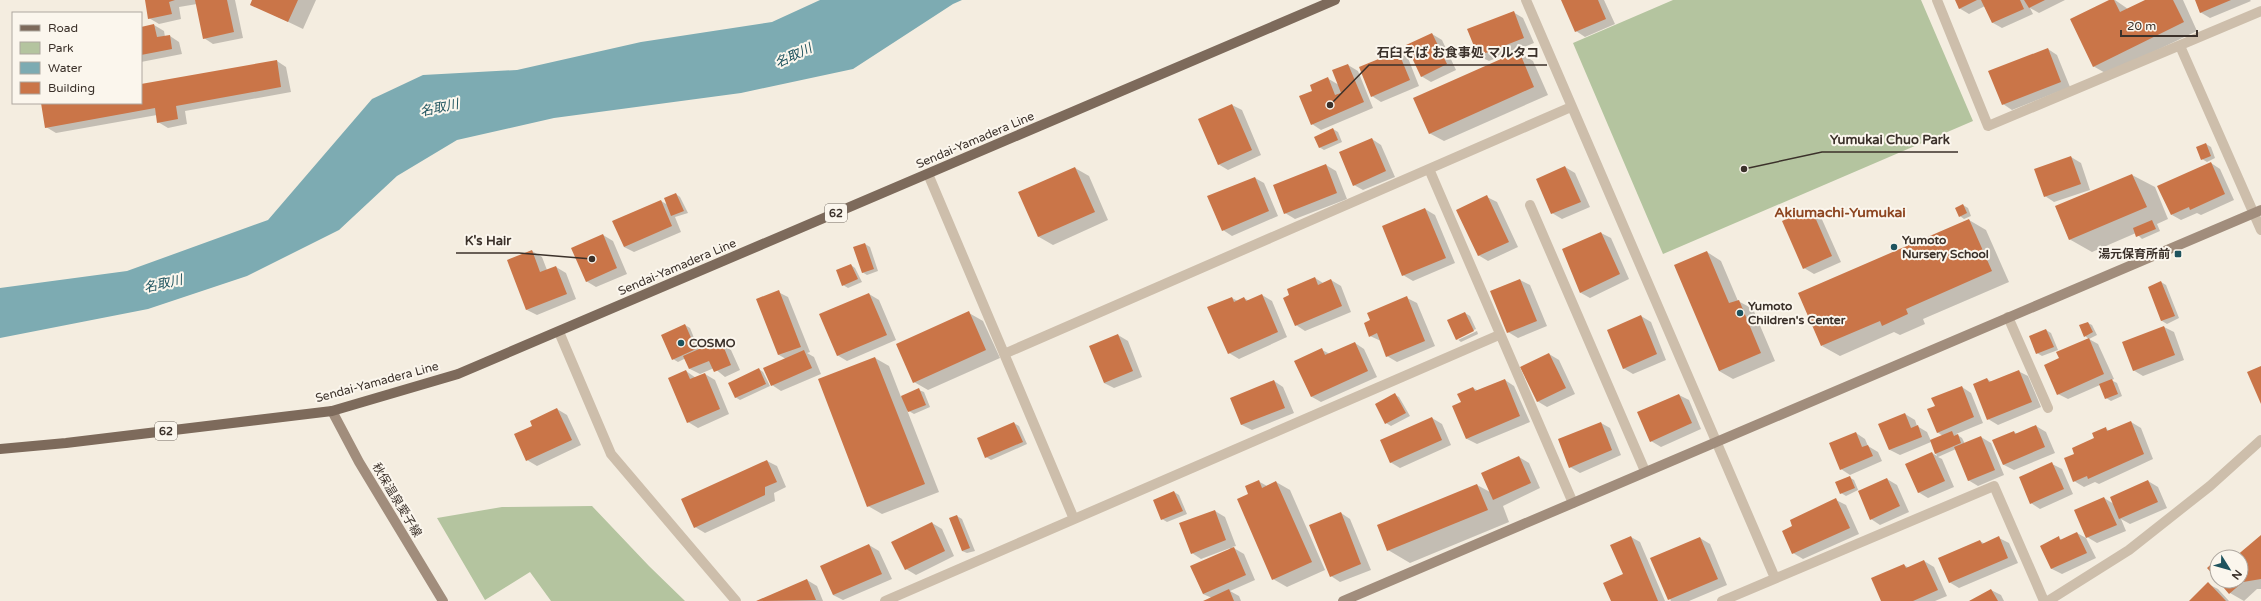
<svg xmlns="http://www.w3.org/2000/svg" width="2261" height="601" font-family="'Varela Round','Noto Sans JP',sans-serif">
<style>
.green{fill:#b4c49f}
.water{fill:#7dabb2}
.shadow{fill:#0003}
.building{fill:#ca7548}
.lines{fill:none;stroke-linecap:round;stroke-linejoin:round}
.street{stroke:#cdbeab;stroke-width:10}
.secondary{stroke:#a18d7c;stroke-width:10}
.primary{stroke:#7d6a5b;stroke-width:10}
.poi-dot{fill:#1e535e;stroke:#fbf6ed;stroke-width:1.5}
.labels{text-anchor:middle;stroke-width:4;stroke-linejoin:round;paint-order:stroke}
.shield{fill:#fbf6ed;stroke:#756c64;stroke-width:1}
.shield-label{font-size:11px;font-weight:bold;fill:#3b312a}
.street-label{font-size:12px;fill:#3b312a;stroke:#fbf6ed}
.poi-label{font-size:12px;font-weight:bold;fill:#3b312a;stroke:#fbf6ed;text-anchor:start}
.water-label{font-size:13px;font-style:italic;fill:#1e535e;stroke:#fbf6ed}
.quarter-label{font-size:14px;font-weight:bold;fill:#8d4520;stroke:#fbf6ed}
.leader{fill:none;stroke:#3b312a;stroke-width:1.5}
.callout-dot{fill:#3b312a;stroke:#fbf6ed;stroke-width:1.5}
.callout-label{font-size:13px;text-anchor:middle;font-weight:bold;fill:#3b312a;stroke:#fbf6ed;stroke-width:4;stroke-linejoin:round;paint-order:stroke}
</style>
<rect width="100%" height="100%" fill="#f4ede0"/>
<!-- green -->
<path class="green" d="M1673,0H1921L1973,121L1663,254L1573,43Z
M592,506L649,566L685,601H551L530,572L485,600L437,518L502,507Z"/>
<!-- water -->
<path class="water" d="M820,0H962L953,4L853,69L741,93L554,118L457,140L397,176L339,230L247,276L148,309L0,338V288L127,271L268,220L372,99L423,75L517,70L641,42L772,22Z"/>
<!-- shadow -->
<path class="shadow" d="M146,0H235L243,38L213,44L204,38L197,4L179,7L181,19L159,24L149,18Z
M253,0H316L303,29L251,4Z
M1562,0H1604L1615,24L1585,37L1576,31Z
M1956,0H2065L2039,13L2030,8L2033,14L2002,28L1993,23L1985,6L1969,14L1959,8Z
M2111,0H2115L2128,9L2147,0H2183L2197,31L2107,74L2093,66Z
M2196,0H2250L2251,1L2210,18L2200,12Z
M1513,12L1523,18L1534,43L1489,61L1479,56L1469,30Z
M154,25L164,31L165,37L170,36L179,42L182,54L141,62V28Z
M1432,34L1442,40L1456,70L1431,82L1421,76Z
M2048,49L2057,55L2070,87L2012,110L2003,104Z
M1398,52L1408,58L1419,86L1381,102L1372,96Z
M1518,52L1533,61L1548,95L1444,141L1429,133Z
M277,61L286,67L291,92L185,111L187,124L168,128L158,122L157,115L56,133L46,127L141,103V85Z
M1348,65L1358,71L1373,108L1321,130L1312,124L1314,92L1327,78L1339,85Z
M1232,105L1242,110L1261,155L1228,170L1218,164L1199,119Z
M1333,129L1338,132L1342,142L1324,150L1319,147Z
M1372,139L1381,145L1395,177L1363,190L1354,185Z
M2206,144L2211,147L2215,158L2207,162L2202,159Z
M2071,157L2081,163L2090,190L2054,202L2045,196Z
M2211,163L2220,169L2234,200L2201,215L2197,213L2181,220L2172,215Z
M1326,165L1336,171L1347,199L1295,219L1285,213Z
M1565,167L1575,173L1590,207L1562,219L1552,213Z
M1075,168L1089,176L1108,220L1053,245L1039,237L1020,192Z
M2132,175L2155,187L2168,219L2157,224L2160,231L2142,239L2136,233L2092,252L2069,239L2056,207Z
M1255,178L1264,183L1278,216L1232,236L1223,230Z
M676,194L680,197L688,213L675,217L681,232L634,252L624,247L661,201L668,205Z
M1487,197L1497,202L1518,247L1488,261L1478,255Z
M1963,205L1968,208L1971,216L1964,219L1960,216Z
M1425,209L1435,215L1455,263L1413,281L1403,275Z
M1811,210L1820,215L1841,262L1814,274L1804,268Z
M1969,220L1986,230L2009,282L1923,319L1925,324L1900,335L1894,332L1840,356L1822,346Z
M1601,233L1611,238L1629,279L1590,298L1581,293Z
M603,235L613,241L627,274L596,287L586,281Z
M865,244L870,247L878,271L867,275L862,272Z
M532,251L542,257L547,270L556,267L566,273L576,299L537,315L527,310Z
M1707,252L1721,261L1738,301L1753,309L1775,361L1733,379L1719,371Z
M851,265L855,268L862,282L848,288L843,285Z
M1315,278L1323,283L1331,280L1341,286L1351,312L1305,331L1296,325Z
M1520,280L1530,285L1547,326L1518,338L1508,332Z
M2161,282L2166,285L2179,318L2167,324L2162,321L2149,287Z
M778,292L788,297L810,352L807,353L814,357L821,374L781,391L772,385L786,359L779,355L757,300Z
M869,294L879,300L896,340L847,361L837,355Z
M1262,295L1272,301L1287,337L1239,359L1229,353L1232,298L1238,301L1244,298L1249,301Z
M1407,298L1417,303L1435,346L1397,362L1387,356L1381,341L1370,336Z
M969,313L983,321L1000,358L928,390L914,382Z
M1465,313L1470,316L1476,329L1458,337V340L1477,331L1478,334L1461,342L1457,339Z
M1641,316L1651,322L1666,360L1633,374L1623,368Z
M2088,323L2092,325L2097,335L2089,339L2085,336Z
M685,325L690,328L699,350L706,347L710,349L722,344L731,350L740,370L725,377L714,368L700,374L690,369L686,358L678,362L673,359Z
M2164,327L2174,332L2184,360L2143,376L2133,370Z
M2046,330L2051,333L2058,350L2042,356L2037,353Z
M1118,335L1128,341L1142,377L1114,388L1104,383Z
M2089,339L2098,344L2114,379L2111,380L2117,383L2122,396L2111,401L2106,398L2100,385L2068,399L2058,394L2060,359Z
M1355,343L1364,349L1377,377L1321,402L1312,397L1322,350L1330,354Z
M1549,354L1559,360L1575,394L1547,407L1537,401Z
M875,358L889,366L901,397L919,390L924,392L930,407L914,414L907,410L939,492L882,514L868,506Z
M759,369L763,372L770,386L740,400L735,397Z
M686,371L696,378L705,374L715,380L729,414L698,428L688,422Z
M2018,371L2028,376L2041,407L1998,425L1988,419L1987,379L1992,382Z
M1505,380L1514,386L1530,422L1477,444L1467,439L1462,403L1473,388L1479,391Z
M1274,381L1283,387L1294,413L1252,430L1242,425L1232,398Z
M1962,387L1971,393L1983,423L1956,434L1962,438L1965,444L1981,437L1991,443L2004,475L1978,486L1968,480L1956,449L1938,457L1942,459L1954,487L1928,498L1918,492L1932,453L1937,456L1931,442L1900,455L1890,450L1880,425L1905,414L1915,420L1917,426L1927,432L1931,441L1943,436L1937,432L1936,407Z
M1395,395L1399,397L1410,416L1391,426L1386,423Z
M1679,395L1689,400L1701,429L1661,447L1651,441Z
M557,409L567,415L581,445L537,466L527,460L533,426Z
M1432,418L1442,424L1451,445L1400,468L1390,462Z
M2131,422L2141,428L2153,459L2099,484L2095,482L2084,487L2074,481L2075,454L2106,429L2110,431Z
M1014,423L1019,426L1027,444L991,460L986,457Z
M1601,423L1610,428L1621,455L1580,473L1570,467Z
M2036,426L2046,432L2055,453L2014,470L2004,465L1994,441L2014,432L2018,434Z
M1856,433L1865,439L1868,446L1878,452L1882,461L1850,475L1841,469Z
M1519,457L1529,463L1540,488L1503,506L1509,522L1410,563L1388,550L1477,485L1490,492Z
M767,461L777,466L786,487L774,493L775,501L705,533L695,527Z
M2052,464L2062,469L2073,494L2040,509L2031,503Z
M1849,477L1854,480L1859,492L1887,479L1897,485L1909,512L1880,525L1871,519L1858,490L1846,496L1841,493Z
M1258,481L1267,486L1276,482L1290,490L1325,570L1287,587L1273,579L1250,494Z
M2148,481L2158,487L2167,508L2130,524L2121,519L2126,531L2097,543L2087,537L2104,498L2114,504Z
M1174,492L1179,495L1187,514L1167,522L1162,519Z
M1836,500L1846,505L1859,534L1803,559L1793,553Z
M1215,511L1225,517L1236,546L1232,547L1244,554L1255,580L1230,591L1239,596L1241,601H1206L1212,598L1203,594L1230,548L1201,559L1192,553Z
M1341,513L1350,519L1371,570L1340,582L1331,576Z
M957,516L962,519L975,551L967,553L962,551Z
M932,523L942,529L954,556L916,575L906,569Z
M2077,533L2086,538L2096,558L2062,574L2052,569L2041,546L2059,538L2062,540Z
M2261,536V589H2257L2244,601L2230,593L2220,581H2241V557H2221L2228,551L2237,557Z
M1631,537L1640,542L1665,601H1612L1624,574Z
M1700,538L1710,544L1727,585L1689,601H1671L1652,558Z
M1999,538L2009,543L2018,563L1959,588L1949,582L1980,541L1985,544Z
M869,545L879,551L892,579L843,600L833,595Z
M1924,561L1934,567L1947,596L1935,601H1882L1904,565L1909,568Z
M807,580L817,586L823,601H758Z
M2208,584L2218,589L2229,601H2190Z
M1991,590L2001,595L2004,601H1971Z"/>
<!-- building -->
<path class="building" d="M145,0H175L169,2L172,14L148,19Z
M195,0H227L234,32L203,39Z
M252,0H298L288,22L250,5Z
M1561,0H1598L1606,19L1575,32Z
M1955,0H1977L1959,9Z
M1981,0H2020L2024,9L1992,23Z
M2024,0H2045L2029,8Z
M2109,0H2114L2120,12L2145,0H2173L2184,22L2093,67L2070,19Z
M2195,0H2231L2200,13Z
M1514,11L1524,38L1478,56L1467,29Z
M154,24L157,37L170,35L172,49L141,55V27Z
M1432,33L1447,64L1421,77L1406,45Z
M2048,48L2061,82L2002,105L1988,71Z
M1398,51L1410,80L1371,97L1359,67Z
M1519,51L1534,87L1429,134L1413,98Z
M277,60L281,87L176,106L178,119L157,123L155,108L45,128L41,103H141V84Z
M1348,64L1364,102L1311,125L1299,96L1312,91L1310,85L1328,77L1335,95L1341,93L1332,70Z
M1232,104L1252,150L1218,165L1198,119Z
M1333,128L1338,140L1319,148L1314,137Z
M1372,138L1386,171L1353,186L1339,152Z
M2206,143L2211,156L2201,160L2196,147Z
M2071,156L2081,184L2044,197L2034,169Z
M2211,162L2225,194L2190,210L2189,207L2171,215L2157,186Z
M1326,164L1337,193L1284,214L1273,185Z
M1565,166L1581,202L1551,214L1536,179Z
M1075,167L1095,212L1038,237L1018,192Z
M2132,174L2147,207L2069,240L2055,206Z
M1255,177L1269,211L1222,231L1207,196Z
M676,193L684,211L671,216L664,198Z
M1487,195L1509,242L1478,256L1456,210Z
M661,200L672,226L624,247L612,221Z
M1963,204L1967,213L1959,217L1955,208Z
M1425,208L1446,258L1402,276L1382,226Z
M1811,208L1832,256L1803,269L1782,221Z
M1969,219L1992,271L1906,309L1908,314L1882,326L1880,321L1821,346L1798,293Z
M2152,220L2156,229L2136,237L2133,228Z
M1601,232L1620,274L1580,293L1562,249Z
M603,234L617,268L586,282L571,248Z
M865,243L874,269L862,273L853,247Z
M532,250L540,272L556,266L567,294L526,310L507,260Z
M1707,251L1729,303L1739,300L1761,353L1719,371L1674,265Z
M851,264L858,279L842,286L836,270Z
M1315,277L1318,285L1331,279L1342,306L1295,326L1283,298L1289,295L1287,289Z
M1520,279L1537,321L1507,333L1490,291Z
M2161,281L2175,316L2161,321L2148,287Z
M779,290L801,347L778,355L756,299Z
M869,293L887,335L837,356L819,314Z
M1262,294L1278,332L1228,354L1207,307L1232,297L1234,302L1244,297L1246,301Z
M1407,296L1425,341L1386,357L1377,333L1369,337L1364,323L1370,320L1367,313Z
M969,311L986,350L913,383L896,344Z
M1465,312L1474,331L1456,340L1447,320Z
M1641,315L1657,354L1623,369L1607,330Z
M2088,322L2093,332L2084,337L2079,325Z
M685,324L696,349L672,360L661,335Z
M2164,326L2175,355L2133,371L2122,342Z
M2046,329L2054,347L2036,354L2029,336Z
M1118,334L1133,371L1104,383L1089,346Z
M2089,338L2104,374L2057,395L2044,365L2059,358L2056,352Z
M1355,342L1368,371L1311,397L1294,361L1322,348L1325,355Z
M722,343L731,365L714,372L709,361L689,369L683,356L706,346L708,349Z
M804,350L812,368L771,386L763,368Z
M1549,353L1566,388L1537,402L1520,367Z
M875,357L925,484L867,507L818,379Z
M2261,366V404L2247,372Z
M759,368L766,384L735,398L728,383Z
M686,370L690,379L705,373L720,409L687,423L668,378Z
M2019,370L2032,402L1987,420L1973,384L1987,378L1989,382Z
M1505,379L1520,416L1466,439L1452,406L1461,402L1457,394L1473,387L1475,391Z
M2112,379L2118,394L2105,399L2099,384Z
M1274,380L1285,408L1241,425L1230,398Z
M1962,386L1974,417L1937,433L1927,409L1935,406L1931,398Z
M919,388L926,405L908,412L901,396Z
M1395,393L1406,413L1385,424L1375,404Z
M1679,394L1692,423L1650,442L1637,412Z
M557,408L572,440L526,461L514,434L532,426L530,421Z
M1905,413L1911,428L1918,425L1922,437L1889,450L1878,424Z
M1432,417L1442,440L1390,463L1380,440Z
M2131,421L2144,454L2088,479L2087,476L2073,482L2064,458L2074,454L2072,448L2094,438L2092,433L2106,427L2107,431Z
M1014,422L1023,442L985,458L977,438Z
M1601,422L1612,450L1569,468L1558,439Z
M2036,425L2045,447L2003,465L1992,440L2014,431L2015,434Z
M1952,431L1954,436L1958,434L1961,443L1935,454L1930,440Z
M1856,432L1862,447L1868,445L1873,456L1840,470L1829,443Z
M1981,436L1995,470L1968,481L1954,447Z
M1932,452L1945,481L1918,493L1905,464Z
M1519,456L1531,483L1493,500L1481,473Z
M767,460L777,482L765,487V495L694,528L681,499Z
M2052,462L2064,489L2030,504L2019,477Z
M1850,476L1855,488L1840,494L1835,482Z
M1887,478L1900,506L1870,520L1858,491Z
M1259,480L1262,488L1276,481L1312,562L1272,580L1237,499L1248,494L1245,486Z
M2148,480L2158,502L2119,519L2110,497Z
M1477,484L1488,510L1387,551L1377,525Z
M1174,491L1183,511L1161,520L1153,500Z
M2104,497L2117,525L2086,538L2074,510Z
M1836,498L1850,528L1792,554L1782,531L1792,526L1790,520Z
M1215,510L1226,540L1191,554L1179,523Z
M1341,512L1361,564L1330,577L1309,525Z
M957,515L970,548L962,551L949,518Z
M932,522L945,551L905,570L891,542Z
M2077,532L2087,553L2051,569L2040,546L2059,536L2060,540Z
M2261,535V579L2243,582L2229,594L2218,581H2241V557H2235Z
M1631,536L1658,601H1611L1603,583L1623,574L1610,545Z
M1999,536L2008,558L1949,583L1938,558L1980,540L1982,544Z
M1700,537L1718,579L1668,600L1650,558Z
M869,544L882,574L833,595L820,566Z
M1234,547L1246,575L1203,594L1190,566Z
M2228,550L2234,557H2219Z
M2217,559V579L2207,568Z
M1924,560L1938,590L1913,601H1881L1871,578L1904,564L1906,568Z
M807,579L816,600L756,601Z
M2208,582L2226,601H2189Z
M1229,589L1234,601H1203Z
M1991,589L1998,601H1969Z"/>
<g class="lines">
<!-- street -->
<path class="street" d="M1526,0L1775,578
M1937,0L1988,126L2261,11
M2180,46L2261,230
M1429,169L1573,503
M928,174L1074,519
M1530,205L1645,471
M2008,317L2048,408
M559,332L611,454L736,601
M1004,354L1571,107
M885,601L1499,335
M1722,601L1994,486L2044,601
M2048,601L2129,550L2210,486L2261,440"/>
<!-- secondary -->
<path class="secondary" d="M332,411L359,462L443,601
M1343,601L2261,210"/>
<!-- primary -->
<path class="primary" d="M0,449L66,443L332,411L458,374L1335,0"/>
</g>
<!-- markers -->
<g class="poi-dot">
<circle cx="1894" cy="247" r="4"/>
<rect x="2174" y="250" width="8" height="8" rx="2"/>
<circle cx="1740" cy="313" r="4"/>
<circle cx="681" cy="343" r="4"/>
</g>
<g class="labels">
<!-- shield labels -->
<g class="shield">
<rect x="825" y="204" width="22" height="18" rx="3"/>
<rect x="155" y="422" width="22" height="18" rx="3"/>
</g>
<g class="shield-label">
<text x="836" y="217">62</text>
<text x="166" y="435">62</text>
</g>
<!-- street labels -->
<g class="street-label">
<text transform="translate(975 140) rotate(-23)" y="4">Sendai-Yamadera Line</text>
<text transform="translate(677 267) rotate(-23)" y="4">Sendai-Yamadera Line</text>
<text transform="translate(377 382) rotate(-15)" y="4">Sendai-Yamadera Line</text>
<text transform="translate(397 500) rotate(59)" y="4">秋保温泉愛子線</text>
</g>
<!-- poi labels -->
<g class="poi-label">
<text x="1902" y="244">Yumoto<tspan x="1902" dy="14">Nursery School</tspan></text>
<text x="2170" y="258" text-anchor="end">湯元保育所前</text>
<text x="1748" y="310">Yumoto<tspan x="1748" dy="14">Children's Center</tspan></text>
<text x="689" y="347">COSMO</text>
</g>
<!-- water labels -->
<g class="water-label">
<text transform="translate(793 55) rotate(-25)" y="5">名取川</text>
<text transform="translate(439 107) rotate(-12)" y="5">名取川</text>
<text transform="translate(163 283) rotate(-13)" y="5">名取川</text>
</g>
<!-- quarter labels -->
<g class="quarter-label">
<text x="1840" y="217">Akiumachi-Yumukai</text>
</g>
</g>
<!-- callouts -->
<path class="leader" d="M1330 105L1369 65H1547M1744 169L1822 152H1958M592 259L519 253H456"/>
<g class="callout-dot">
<circle cx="1330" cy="105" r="4"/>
<circle cx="1744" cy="169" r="4"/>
<circle cx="592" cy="259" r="4"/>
</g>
<g class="callout-label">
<text x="1458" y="57">石臼そば お食事処 マルタコ</text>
<text x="1890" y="144">Yumukai Chuo Park</text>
<text x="488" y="245">K's Hair</text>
</g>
<!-- legend -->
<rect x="12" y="12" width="130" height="92" fill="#fbf6ed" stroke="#aea79f"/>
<rect x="20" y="25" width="20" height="6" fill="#7d6a5b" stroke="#aea79f"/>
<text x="48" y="32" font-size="12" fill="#3b312a">Road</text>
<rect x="20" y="42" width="20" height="12" fill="#b4c49f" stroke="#aea79f"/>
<text x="48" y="52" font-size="12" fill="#3b312a">Park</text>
<rect x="20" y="62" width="20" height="12" fill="#7dabb2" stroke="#aea79f"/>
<text x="48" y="72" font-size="12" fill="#3b312a">Water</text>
<rect x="20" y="82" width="20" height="12" fill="#ca7548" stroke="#aea79f"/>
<text x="48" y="92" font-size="12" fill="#3b312a">Building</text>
<!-- north arrow -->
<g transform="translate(2229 569) rotate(127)"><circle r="19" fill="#fbf6ed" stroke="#aea79f"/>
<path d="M0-3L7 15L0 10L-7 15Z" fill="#1e535e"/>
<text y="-6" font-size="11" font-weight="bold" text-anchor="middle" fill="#3b312a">N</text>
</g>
<!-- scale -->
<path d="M2121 30v6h76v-6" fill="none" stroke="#3b312a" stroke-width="2"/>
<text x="2127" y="30" font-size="12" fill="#3b312a" stroke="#fbf6ed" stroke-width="3" paint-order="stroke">20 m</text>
</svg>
